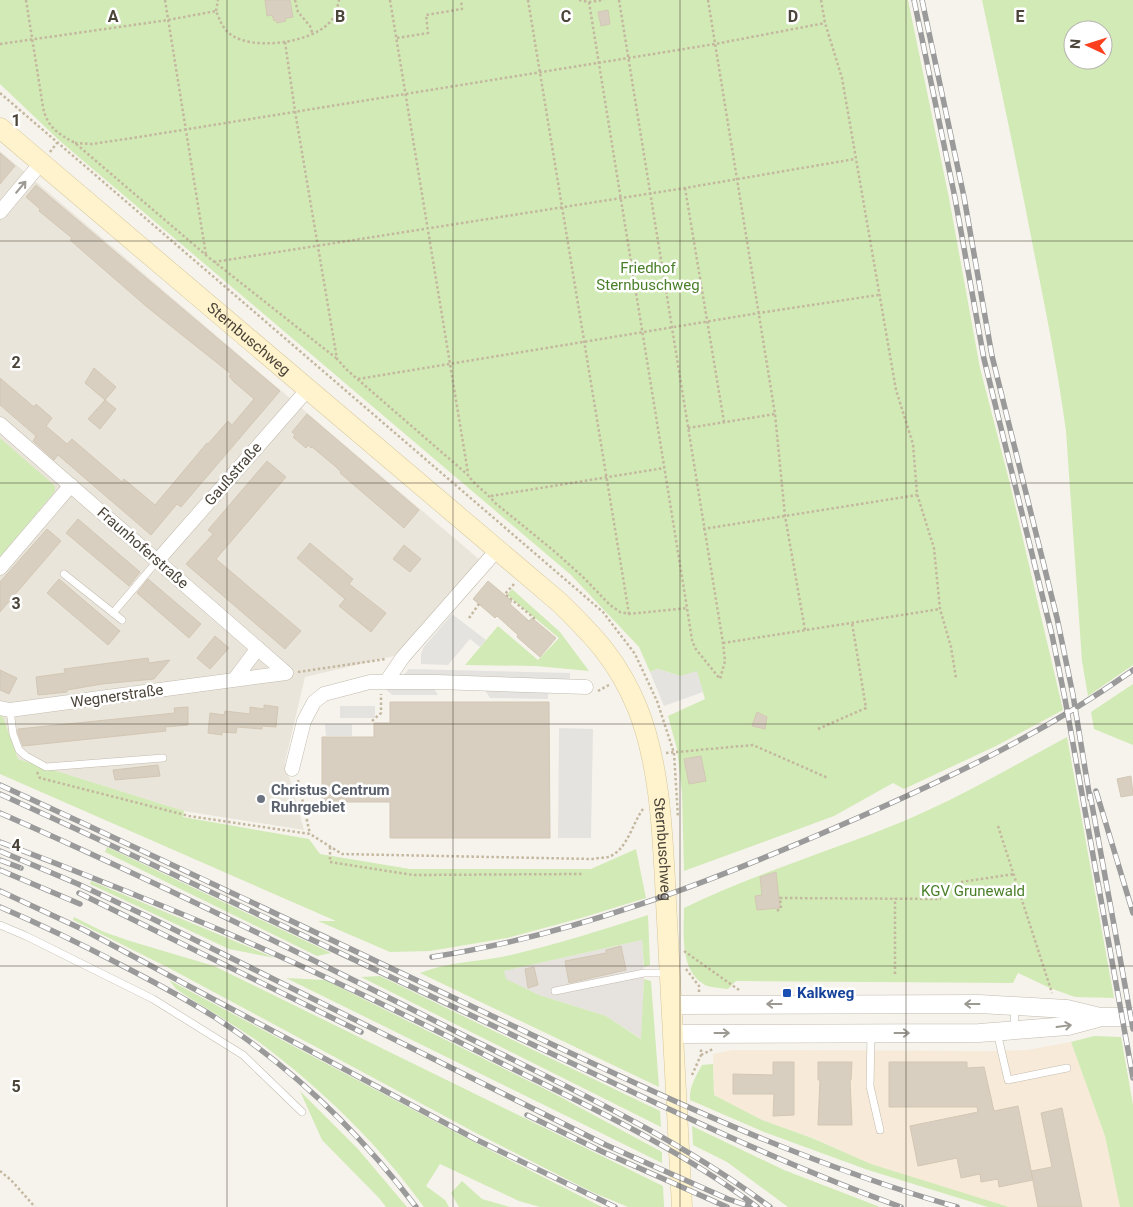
<svg xmlns="http://www.w3.org/2000/svg" width="1133" height="1207" font-family="Roboto,sans-serif">
<style>
.residential{fill:#eae5da}
.commercial{fill:#f7ead8}
.industrial{fill:#e6e2dd}
.green{fill:#d2eab5;fill-rule:evenodd}
.parking{fill:#e5e3e0}
.building{fill:#d8cfc1;stroke:#d3c7b4}
.lines{fill:none;stroke-linecap:round;stroke-linejoin:round}
.service-casing{stroke:#c2bbae;stroke-width:8}
.minor-casing{stroke:#c2bbae;stroke-width:15}
.tertiary-casing{stroke:#c2bbae;stroke-width:19}
.secondary-casing{stroke:#d6c79b;stroke-width:21}
.path{stroke:#c4b79f;stroke-width:2.5;stroke-dasharray:2.5 2.5;stroke-linecap:butt}
.service{stroke:#fff;stroke-width:7}
.minor{stroke:#fff;stroke-width:14}
.tertiary{stroke:#fff;stroke-width:18}
.secondary{stroke:#fff3cd;stroke-width:20}
.rail-casing{stroke:#9a9a9a;stroke-width:5.5}
.rail{stroke:#fff;stroke-width:4;stroke-dasharray:11;stroke-linecap:butt}
.oneway{stroke:#9c9892}
.grid{fill:none;stroke:#4b4439;stroke-width:1;stroke-opacity:0.55}
.worship-dot{fill:#6b7280;stroke:#fff;stroke-width:2}
.transit-dot{fill:#1a4fb4;stroke:#fff;stroke-width:2}
.labels{text-anchor:middle;stroke-width:5;stroke-linejoin:round;paint-order:stroke}
.park-label{font-size:15px;fill:#4a7f2a;stroke:#fff}
.street-label{font-size:15px;fill:#4b4439;stroke:#fff}
.worship-label{font-size:15px;font-weight:bold;fill:#5b616d;stroke:#fff;text-anchor:start}
.transit-label{font-size:15px;font-weight:bold;fill:#164399;stroke:#fff;text-anchor:start}
.grid-label{font-size:16px;text-anchor:middle;font-weight:bold;fill:#4b4439;stroke:#fff;stroke-width:5;stroke-linejoin:round;paint-order:stroke}
</style>
<rect width="100%" height="100%" fill="#f6f3ec"/>
<!-- residential -->
<path class="residential" d="M0,151L480,560L398,655L305,677L285,762L304,830L184,811L18,759L3,717L0,715Z"/>
<!-- commercial -->
<path class="commercial" d="M1071,1042L1105,1136L1120,1207H1009L871,1164L813,1138L762,1120L714,1095L713,1054L732,1050L1001,1051L1027,1050Z"/>
<!-- industrial -->
<path class="industrial" d="M642,940L644,973L642,1039L606,1016L539,995L505,979L504,971Z"/>
<!-- green -->
<path class="green" d="M0,0H908L949,198L980,368L1010,484L1063,710L996,746L904,789L893,783L834,816L684,871L682,793L677,749L668,716L705,699L701,686L680,676L658,669L650,672L639,647L571,575L61,142L0,84Z
M982,0H1133V665L1088,696L1082,661L1066,431C1058,371 1046,312 1034,252C1018,168 1000,84 982,0ZM1073,30H1103V60H1073Z
M0,438L55,486V491L0,557Z
M512,589L560,632L589,671L536,666L465,665L498,626L538,660L559,638L507,595Z
M1133,684V745L1094,729L1091,712Z
M0,715L3,717L18,759L184,811L183,817L309,839L320,854L410,869H591L636,849L646,898L581,918L507,938L430,951L390,952L318,921H336L0,774Z
M1067,737L1114,998L1075,997L1050,988L1018,973L1013,983L736,981L728,989C722,988 711,988 705,985C679,971 684,932 684,908C755,873 832,851 904,821C961,797 1013,766 1067,737Z
M107,847L331,953L317,956L105,852Z
M91,881L275,958L229,949L90,884Z
M648,915L650,965L644,967L642,940L504,971L506,979L539,995L606,1016L641,1039L644,979L651,981L659,1087L420,973C449,961 481,962 511,955C557,944 603,930 648,915Z
M74,917L104,932L130,941L214,966L663,1186L664,1207H628L592,1192L476,1133L169,968L73,920Z
M380,976L660,1111L661,1127L361,977Z
M286,978L325,980L553,1093L662,1152V1163Z
M169,980L472,1141L602,1207H540L519,1201L440,1164L426,1186L445,1200L449,1207H424C380,1146 324,1091 263,1045C235,1025 205,1008 176,989Z
M1094,1036L1121,1037L1133,1105V1207H1120L1105,1136L1071,1042Z
M713,1064L714,1095L762,1120L812,1138L871,1164L1009,1207H988L868,1170L764,1132L690,1100C689,1087 696,1076 702,1065Z
M300,1091L358,1149L407,1207H386L379,1198L322,1140Z
M692,1126L784,1170L880,1207H788L727,1162L693,1145Z
M462,1181L482,1199L510,1207H459L451,1193Z"/>
<!-- parking -->
<path class="parking" d="M452,614L486,640L480,647L470,639L448,665L421,664V654L423,648Z
M409,669L570,673V681L401,678Z
M658,669L680,676L697,671L703,692L664,706L650,672Z
M383,687H433L438,695H392Z
M483,687L548,688V699L490,698Z
M375,706V718H340V706Z
M325,724H352V736H326Z
M559,728L593,729L591,838H558Z"/>
<!-- building -->
<path class="building" d="M265,0H290L293,17L287,18L285,19L286,21L277,23L276,20L274,21L272,15L267,16Z
M608,10L610,24L601,26L598,12Z
M0,153L15,166L0,184Z
M36,185L280,391L181,507L177,504L151,535L58,455L54,460L33,441L36,436L0,405V378L34,407L36,404L52,418L46,426L67,444L72,439L115,476L122,482L124,479L155,505L207,443L208,444L228,421L232,425L254,399L233,381L229,376L231,374L147,307L70,240L72,238L39,211L40,209L26,197Z
M94,368L116,387L105,400L85,383Z
M105,400L116,409L100,429L88,419Z
M307,414L419,510L404,528L340,473L341,472L335,466L312,447L311,448L308,445L306,448L293,437L295,435L292,432Z
M267,461L286,477L216,559L301,631L285,649L186,564L213,534L208,530Z
M78,519L140,572L129,586L66,533Z
M47,529L61,541L0,612V582Z
M310,543L353,579L349,584L386,613L371,632L339,606L345,599L297,558Z
M404,545L421,559L410,572L393,559Z
M59,579L120,631L108,645L47,593Z
M148,579L201,624L189,638L137,593Z
M488,581L512,601L510,604L529,621L532,618L556,638L540,657L517,637L518,635L497,616L495,618L473,599Z
M215,636L229,648L210,669L197,658Z
M148,658L149,663L170,660L154,679L102,684L67,690V692L38,695L36,677L65,673L64,669Z
M0,670L17,678L9,694L0,690Z
M390,702H549L550,838H390V802H322V737H374V723H390Z
M264,705L278,707L276,727L262,726V729L237,727L236,733L222,732V735L208,733L210,713L224,715L225,711L250,714V707L264,709Z
M188,707V725L165,727L166,731L23,746L18,733V729L175,713L174,708Z
M757,712L767,717L765,729L752,726Z
M701,756L706,781L689,784L684,759Z
M158,765L160,776L115,780L113,770Z
M1131,776L1133,795L1121,797L1117,779Z
M776,872L780,908L757,910L755,896L762,895L760,877Z
M621,946L626,970L569,983L565,961L606,953V950Z
M534,967L538,985L528,988L525,969Z
M773,1062H794V1115L773,1116L774,1094H733V1074L773,1075Z
M818,1062H852L851,1080H850L852,1125H818L820,1080H818Z
M889,1062H967V1068L984,1067L994,1111L1018,1106L1033,1180L999,1187L998,1179L981,1182L980,1174L961,1178L957,1158L918,1166L910,1126L978,1112L977,1107H889Z
M1062,1108L1082,1207H1038L1031,1171L1052,1167L1041,1113Z"/>
<g class="lines">
<defs>
<path id="service" d="M64,574L122,620
M113,613L158,560
M10,710L13,734L19,750L26,756L46,767L163,758
M0,925L26,936L153,999L243,1055L302,1112
M555,991L644,973H668
M1014,1030L1015,1006
M997,1032L1008,1080L1067,1068
M871,1034L870,1086L880,1130"/>
<path id="minor" d="M0,212L41,163
M0,424L286,673
M158,560L308,389
M0,568L71,485
M234,680L258,648
M386,682L403,657L497,550
M0,708L10,710L286,673
M292,769L304,721L314,702L324,694L370,682H437L586,687"/>
<path id="tertiary" d="M671,1005L979,1004L1067,1009L1100,1017H1133
M673,1034L979,1033L1068,1026L1098,1018"/>
<g id="secondary">
<path id="s1" d="M0,128L559,602C594,636 618,661 637,707C663,771 663,851 667,920C672,1016 677,1111 682,1207"/>
</g>
</defs>
<!-- service casing -->
<use href="#service" class="service-casing"/>
<!-- minor casing -->
<use href="#minor" class="minor-casing"/>
<!-- tertiary casing -->
<use href="#tertiary" class="tertiary-casing"/>
<!-- secondary casing -->
<use href="#secondary" class="secondary-casing"/>
<!-- path -->
<path class="path" d="M26,0L43,107C47,127 58,134 75,143L207,256L336,358
M165,0L206,255
M295,0L298,12L310,26L313,35
M390,0L468,473
M528,0L629,614
M579,0L589,2L604,0
M619,0L723,643L725,661L720,679
M708,0L775,414L785,516L805,630
M821,0L825,23L842,78L896,390L913,444L917,494L934,548L940,609L951,647L956,678
M589,2L687,608
M216,11L218,0
M397,38L428,33L426,15L462,9L461,0
M285,42L295,111L337,359L347,370L468,475C475,486 487,492 494,502L554,551L583,577L610,605L620,612L629,614L687,608L692,640L695,648L720,679
M0,44L168,20L216,11C220,20 222,28 230,34C252,51 309,43 328,24C335,18 337,9 339,0
M0,93L603,612L635,654L657,701L674,753L678,817
M75,143L92,144L139,137L715,44L825,23
M50,152L57,143
M685,188L724,422
M214,262L685,188L855,159
M358,379L759,313L878,295
M688,428L775,414
M491,496L664,468
M703,529L917,495
M514,584L505,594L534,618L533,619
M469,618L479,604
M723,643L940,609
M298,672L386,659
M598,691L609,685
M372,721L381,713V694
M818,729L866,708L852,623
M666,753L753,745L828,778
M37,772L40,778L189,816L310,834L342,854L592,859C597,858 603,858 608,857C627,851 632,824 643,809
M298,780L310,834
M998,826L1052,993
M330,847V862L413,875L582,874
M961,882L1014,874
M777,911L781,908L780,898L941,899
M684,951L739,990
M686,969L699,986V992
M895,974V898
M701,1055L713,1049
M692,1075L701,1055V1047
M0,1171L11,1180L35,1207"/>
<!-- service -->
<use href="#service" class="service"/>
<!-- minor -->
<use href="#minor" class="minor"/>
<!-- tertiary -->
<use href="#tertiary" class="tertiary"/>
<!-- secondary -->
<use href="#secondary" class="secondary"/>
<defs>
<path id="rail" d="M914,0L955,198L984,359L1052,635L1065,699L1133,1078
M922,0L964,197L992,356L1057,618L1073,695L1090,799
M0,785C164,860 327,938 490,1015C642,1087 794,1161 957,1207
M1096,791L1133,913
M0,794C175,874 349,957 523,1040C647,1099 771,1160 901,1207
M1090,794L1133,1029
M0,813C155,881 308,957 459,1033C565,1086 675,1136 770,1207
M0,842C74,870 147,899 220,930C316,971 410,1017 503,1064C590,1107 680,1149 757,1207
M0,851L78,884L155,920L606,1145L728,1199L752,1207
M0,860L21,868
M0,870L80,904
M0,891L84,930L475,1139L615,1207
M79,893L361,1032
M0,907C42,925 83,945 123,966C154,982 186,999 216,1018C292,1068 361,1134 416,1207
M432,957C573,935 708,883 839,826C941,782 1042,735 1133,670
M527,1115L603,1152L727,1207"/>
</defs>
<!-- rail casing -->
<use href="#rail" class="rail-casing"/>
<!-- rail -->
<use href="#rail" class="rail"/>
</g>
<!-- one-way arrows -->
<defs><path id="oneway-shaft" d="M-6 0H5M1.5-3L5.5 0L1.5 3" fill="none" stroke-width="1.6" stroke-linecap="round" stroke-linejoin="round" transform="scale(1.25)"/></defs>
<g class="oneway">
<use href="#oneway-shaft" transform="translate(21 187) rotate(-50)"/>
<use href="#oneway-shaft" transform="translate(774 1004) rotate(-180)"/>
<use href="#oneway-shaft" transform="translate(972 1004) rotate(-180)"/>
<use href="#oneway-shaft" transform="translate(1064 1026) rotate(-8)"/>
<use href="#oneway-shaft" transform="translate(722 1033)"/>
<use href="#oneway-shaft" transform="translate(902 1033)"/>
</g>
<!-- grid -->
<path class="grid" d="M227,0V1207M453,0V1207M680,0V1207M906,0V1207M0,241H1133M0,483H1133M0,724H1133M0,966H1133"/>
<!-- markers -->
<circle class="worship-dot" cx="261" cy="799" r="5"/>
<rect class="transit-dot" x="782" y="988" width="10" height="10" rx="2.5"/>
<g class="labels">
<!-- park labels -->
<g class="park-label">
<text x="648" y="273">Friedhof<tspan x="648" dy="17">Sternbuschweg</tspan></text>
<text x="973" y="896">KGV Grunewald</text>
</g>
<!-- street labels -->
<g class="street-label">
<text dy="5" stroke="none"><textPath href="#s1" startOffset="326">Sternbuschweg</textPath></text>
<text transform="translate(233 474) rotate(-49)" y="5">Gaußstraße</text>
<text transform="translate(143 548) rotate(41)" y="5">Fraunhoferstraße</text>
<text transform="translate(117 696) rotate(-8)" y="5">Wegnerstraße</text>
<text dy="5" stroke="none"><textPath href="#s1" startOffset="1010">Sternbuschweg</textPath></text>
</g>
<!-- worship labels -->
<g class="worship-label">
<text x="271" y="795">Christus Centrum<tspan x="271" dy="17">Ruhrgebiet</tspan></text>
</g>
<!-- transit labels -->
<g class="transit-label">
<text x="797" y="998">Kalkweg</text>
</g>
</g>
<g class="grid-label">
<text x="113" y="22">A</text>
<text x="340" y="22">B</text>
<text x="566" y="22">C</text>
<text x="793" y="22">D</text>
<text x="1020" y="22">E</text>
<text x="16" y="126">1</text>
<text x="16" y="368">2</text>
<text x="16" y="609">3</text>
<text x="16" y="851">4</text>
<text x="16" y="1092">5</text>
</g>
<!-- north arrow -->
<g transform="translate(1088 45) rotate(274)"><circle r="24" fill="#ffffff" stroke="#b7b4b0"/>
<path d="M0-4L9 19L0 12L-9 19Z" fill="#fc3f1d"/>
<text y="-8" font-size="14" font-weight="bold" text-anchor="middle" fill="#4b4439">N</text>
</g>
</svg>
